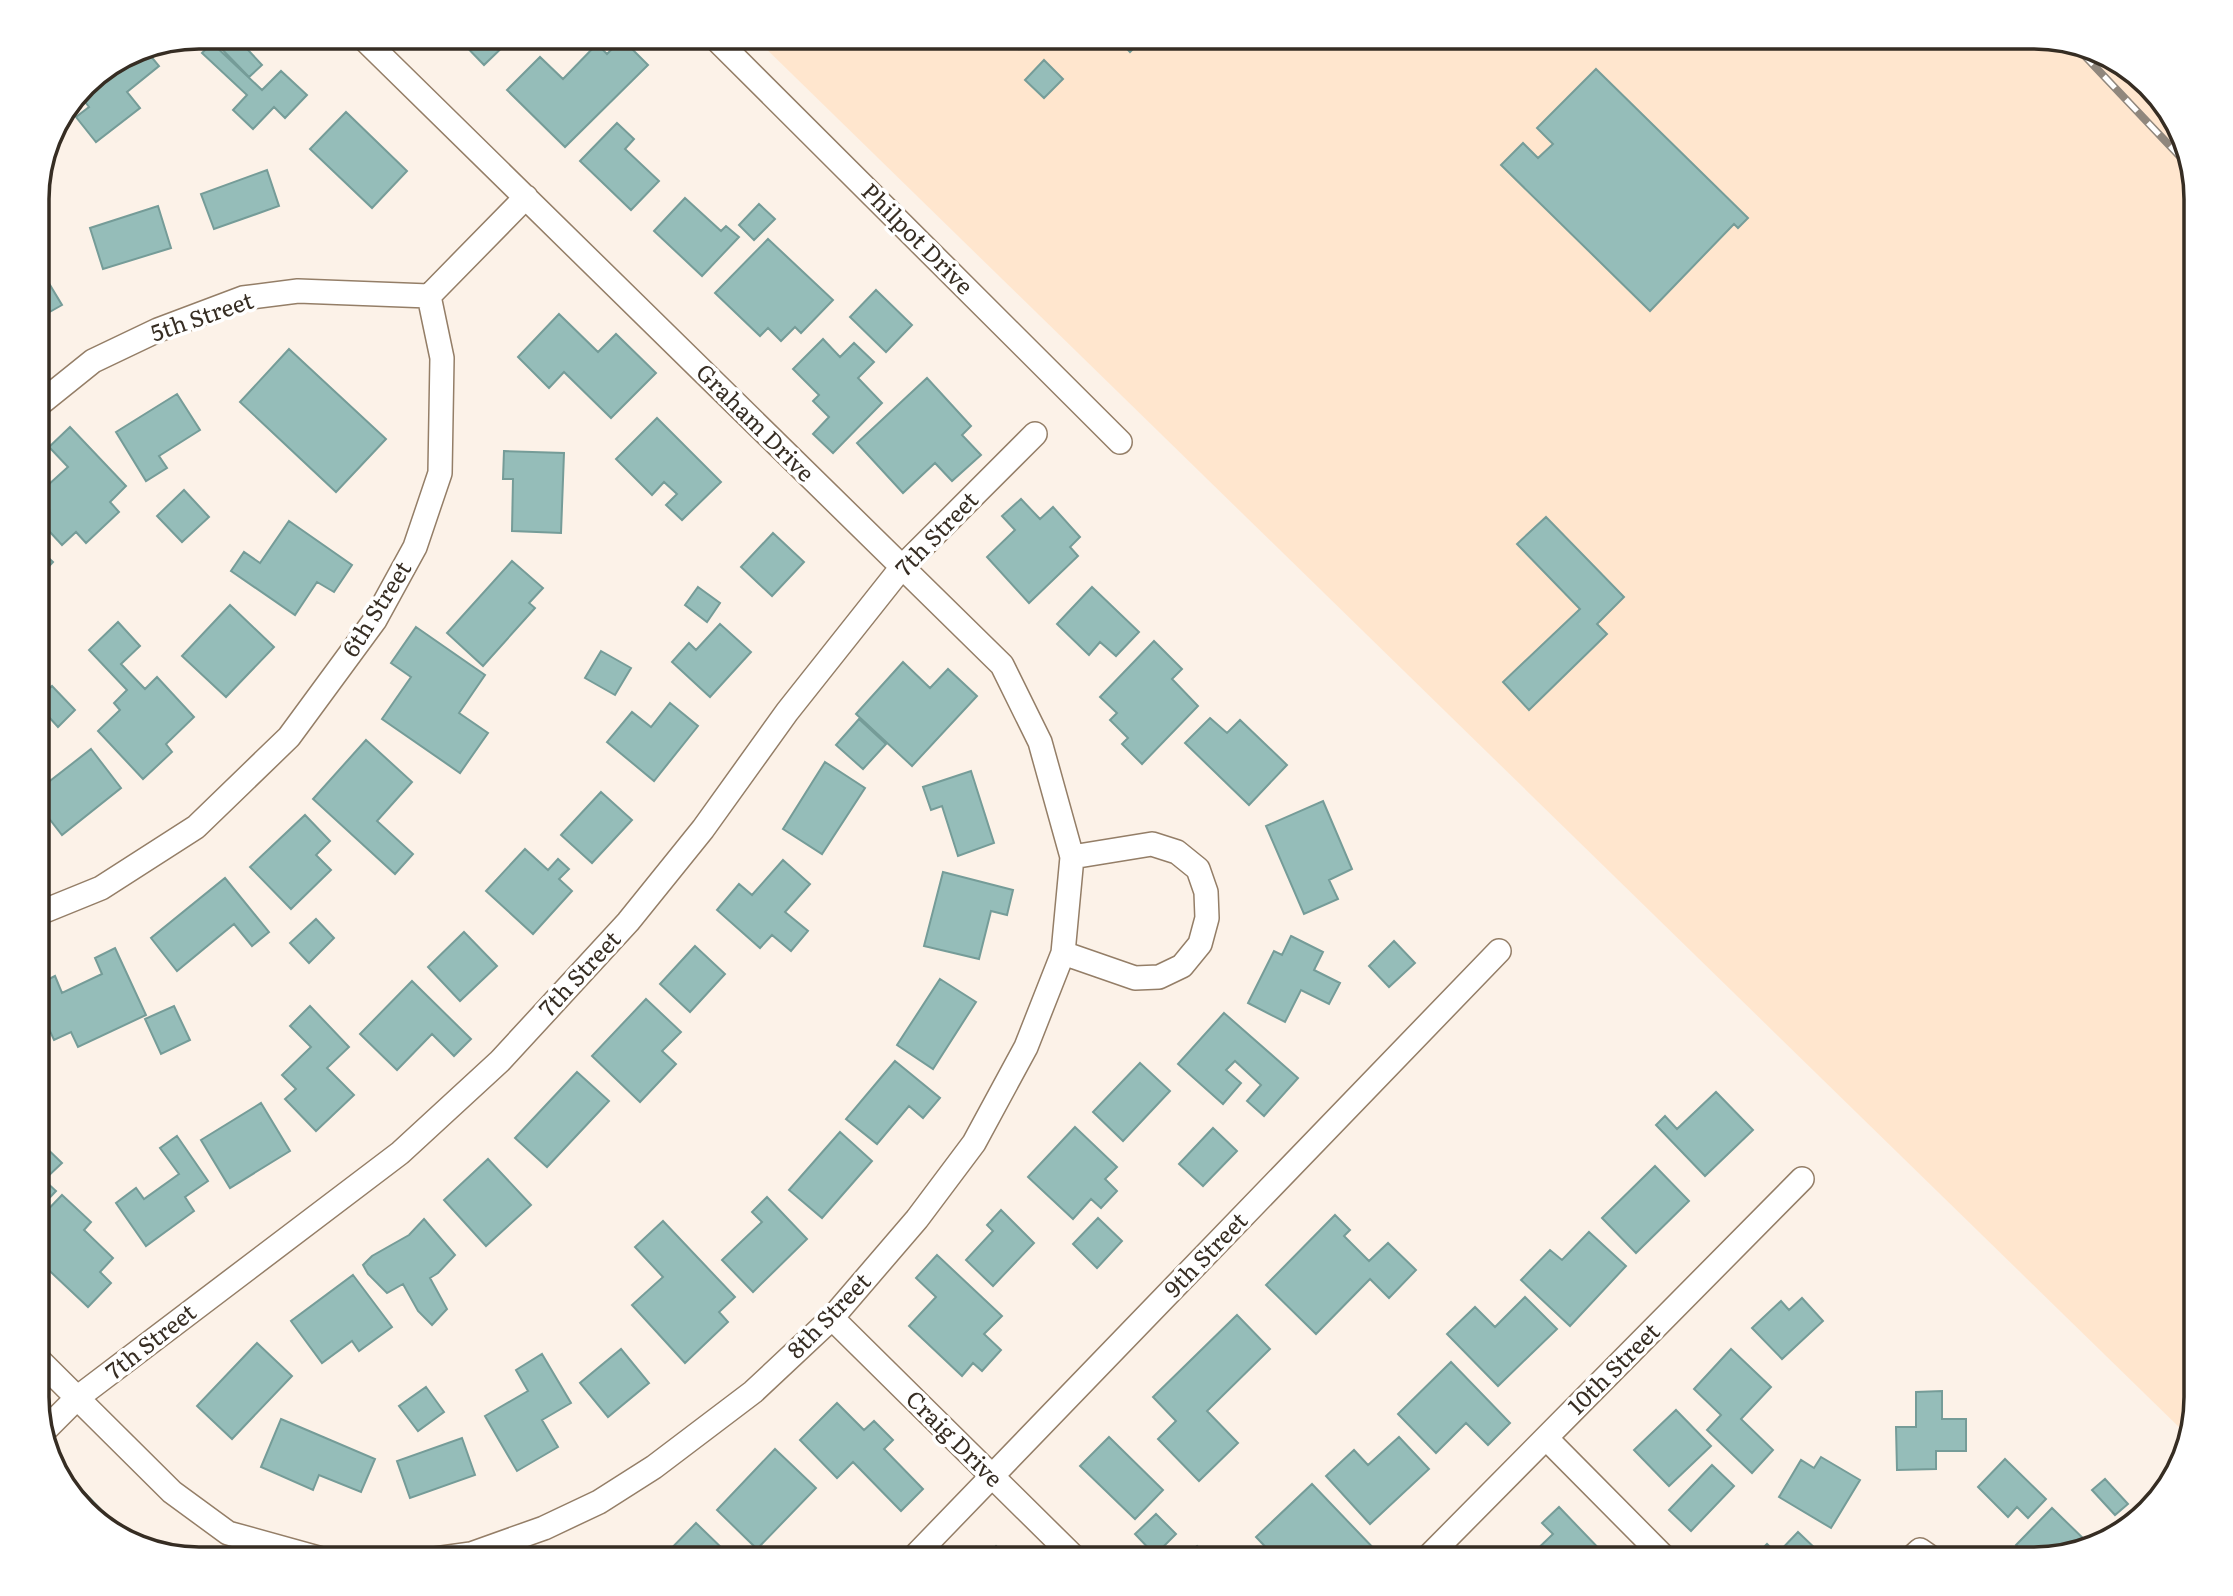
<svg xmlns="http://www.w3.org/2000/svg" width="2233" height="1596" font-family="Literata,serif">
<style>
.built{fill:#ffe6ce}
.building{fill:#95bdb9;stroke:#759c98;stroke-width:2}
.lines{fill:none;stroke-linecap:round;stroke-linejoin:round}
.street-casing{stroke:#947e67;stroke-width:26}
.street{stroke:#fff;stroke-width:23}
.rail-casing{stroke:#90877d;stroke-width:8}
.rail{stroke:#fff;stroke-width:5;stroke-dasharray:16;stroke-linecap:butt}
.labels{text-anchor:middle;stroke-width:7;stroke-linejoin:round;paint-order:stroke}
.street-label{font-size:23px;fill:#362d23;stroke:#fff}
.rim{fill:none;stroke:#362d23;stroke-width:3.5}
</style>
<rect width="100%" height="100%" fill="#fcf2e8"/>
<!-- built -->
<path class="built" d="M754,37H2035L2133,70L2179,127L2196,198V1398L2184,1432Z"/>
<!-- building -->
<path class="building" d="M218,37H236L262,65L249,77L214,41Z
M457,37H513L484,65Z
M1007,37H1032L1019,49Z
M1116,37H1145L1130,52Z
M622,39L648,65L565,147L507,90L540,57L563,79L597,44L607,54Z
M212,43L262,90L281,71L307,95L285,118L274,107L253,129L233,110L247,95L202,53Z
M144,48L159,66L127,92L140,108L96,142L76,117L89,107L79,94L92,77L137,49Z
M1044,60L1063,79L1044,98L1025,80Z
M1596,69L1748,218L1738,228L1734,224L1650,311L1501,165L1523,143L1538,158L1553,144L1537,128Z
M346,112L407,171L372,208L310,149Z
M617,123L634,139L625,149L659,181L631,210L580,161Z
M267,170L279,206L214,229L201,194Z
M685,198L721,231L726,226L739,237L702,276L654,231Z
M759,204L775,219L754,240L739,225Z
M158,206L171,248L103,269L90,228Z
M768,239L833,300L801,333L795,327L781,341L768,328L760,336L715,293Z
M47,280L62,305L37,319V286Z
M876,290L912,325L886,352L850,317Z
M559,314L598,352L616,334L656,373L611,418L564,372L549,388L518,357Z
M823,339L840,357L854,343L874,362L858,378L882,403L833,453L813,434L829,417L813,401L819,395L793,369Z
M289,349L386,439L336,492L240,402Z
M927,378L971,426L962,435L981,455L952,481L935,463L903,493L857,443Z
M177,394L200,430L159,456L167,468L146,481L116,432Z
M657,418L721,482L682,520L666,505L677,494L664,482L652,495L616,459Z
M70,427L126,486L110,502L119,512L86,543L76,532L62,545L37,518V495L68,467L49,447Z
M504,451L564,453L561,533L512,531L513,479H503Z
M184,490L209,517L182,542L157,516Z
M1021,499L1040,519L1053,507L1080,537L1070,547L1078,556L1029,603L987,557L1015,530L1002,516Z
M1546,517L1624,597L1597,624L1607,634L1529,710L1503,682L1580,609L1517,544Z
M289,521L352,565L334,592L317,582L295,615L231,571L244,552L260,563Z
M773,533L804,562L772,596L741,567Z
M37,547L53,562L37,579Z
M512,561L543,588L529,603L535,608L483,666L447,633Z
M698,587L720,603L707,622L685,605Z
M1092,587L1139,632L1116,656L1100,642L1089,655L1057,624Z
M230,605L274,647L226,697L182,656Z
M118,622L140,646L121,664L145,689L157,677L194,717L166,744L172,752L143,779L98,731L120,710L114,703L127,690L89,650Z
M720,624L751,652L710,697L672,662L689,643L696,650Z
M416,627L485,675L459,713L488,733L460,773L382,719L411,677L391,663Z
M1154,641L1182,669L1172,679L1198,706L1142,764L1122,744L1128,738L1110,720L1117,713L1100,697Z
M601,651L631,668L615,695L585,678Z
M903,662L930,688L948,669L977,696L912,766L856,714Z
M52,686L75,710L58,727L37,704V700Z
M670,703L698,726L654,781L607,742L632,712L651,727Z
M1210,718L1227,733L1240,720L1287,765L1249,805L1185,743Z
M859,719L886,744L863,769L836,745Z
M366,740L412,782L377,821L413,854L395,874L313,799Z
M91,749L121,788L62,835L37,803V791Z
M825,762L865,788L822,854L783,829Z
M971,771L994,843L958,856L942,806L931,810L923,787Z
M601,792L632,820L592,863L561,835Z
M1323,801L1352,869L1329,880L1338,899L1304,914L1266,826Z
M305,815L330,841L316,855L331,870L291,909L250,867Z
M525,849L548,870L558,859L569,869L559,879L572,891L533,934L486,891Z
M783,860L810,884L785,912L808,931L791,951L772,935L760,948L717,910L739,884L752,895Z
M943,872L1013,890L1007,915L991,911L979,959L924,946Z
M225,878L269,932L252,946L234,924L177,971L151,938Z
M316,919L334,938L309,963L290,943Z
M464,932L497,966L460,1001L428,967Z
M1291,936L1323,952L1314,970L1340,983L1329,1004L1301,990L1285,1022L1248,1003L1274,951L1282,955Z
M1394,941L1415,963L1389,987L1369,966Z
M695,946L725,974L690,1012L660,984Z
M115,948L146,1015L78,1047L71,1032L54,1040L37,1003V985L55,976L62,993L102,974L95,958Z
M940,979L976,1002L933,1069L897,1045Z
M412,981L471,1039L454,1056L432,1034L397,1070L360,1034Z
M646,999L681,1032L662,1051L676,1064L640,1102L592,1056Z
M174,1006L190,1040L161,1054L145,1019Z
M310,1006L349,1047L327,1068L354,1095L316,1131L285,1099L296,1089L282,1075L311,1047L290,1026Z
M1224,1013L1298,1078L1264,1116L1247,1101L1261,1085L1235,1061L1226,1070L1241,1083L1223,1104L1178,1064Z
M895,1061L940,1098L923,1118L909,1106L877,1144L846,1119Z
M1140,1063L1170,1091L1123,1141L1093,1112Z
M577,1072L609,1101L547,1167L515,1138Z
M1716,1092L1753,1130L1705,1176L1656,1125L1665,1116L1677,1129Z
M261,1103L290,1151L230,1188L201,1140Z
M1075,1127L1117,1167L1105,1179L1117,1191L1101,1208L1091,1199L1073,1219L1028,1177Z
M1213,1128L1237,1151L1203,1186L1179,1164Z
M840,1132L872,1161L822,1218L789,1190Z
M177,1136L208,1181L185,1197L194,1211L146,1246L116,1203L136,1188L144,1199L179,1174L160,1148Z
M37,1139L62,1163L44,1180L56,1191L37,1211Z
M488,1159L531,1205L486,1246L444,1200Z
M1655,1166L1689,1201L1636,1253L1602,1218Z
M62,1195L91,1222L84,1230L113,1258L100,1272L111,1283L88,1307L37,1259V1221Z
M767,1197L807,1239L753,1292L722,1260L762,1222L752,1212Z
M1001,1210L1034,1243L993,1286L966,1260L993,1231L987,1225Z
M1335,1215L1350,1230L1344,1236L1369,1261L1388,1243L1416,1270L1389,1298L1370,1279L1316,1334L1266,1285Z
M1098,1218L1122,1241L1097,1268L1073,1244Z
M424,1219L455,1255L438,1273L430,1278L447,1309L432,1325L418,1311L403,1284L387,1293L368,1274L363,1265L372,1256L409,1235Z
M663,1221L735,1297L719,1312L728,1322L685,1363L632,1305L663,1277L635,1247Z
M1589,1232L1626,1266L1570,1326L1521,1280L1550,1250L1562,1260Z
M937,1255L1002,1316L984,1334L1001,1350L982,1371L973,1363L962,1376L909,1326L936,1297L916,1278Z
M353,1275L392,1327L359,1351L352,1341L322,1363L291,1321Z
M1525,1297L1557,1329L1498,1386L1447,1334L1475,1307L1495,1327Z
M1802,1298L1823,1321L1782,1359L1752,1328L1781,1301L1789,1310Z
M1237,1315L1270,1349L1207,1411L1238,1443L1199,1481L1158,1439L1176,1421L1153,1397Z
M257,1343L292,1376L232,1439L197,1406Z
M621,1349L649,1383L608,1417L580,1383Z
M1731,1349L1771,1387L1741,1419L1773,1450L1752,1473L1707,1430L1721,1415L1694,1389Z
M542,1354L571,1403L542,1420L558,1447L517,1471L485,1416L528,1391L516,1370Z
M1451,1362L1510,1423L1488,1445L1466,1423L1436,1453L1398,1414Z
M426,1387L444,1412L418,1431L399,1406Z
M1942,1391V1419H1966V1451H1936V1469L1897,1470L1896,1427H1916V1392Z
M837,1403L864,1430L874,1421L893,1440L884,1449L923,1489L901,1511L853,1462L837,1478L800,1440Z
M1676,1410L1711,1446L1669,1486L1634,1450Z
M281,1419L375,1459L361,1492L319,1475L313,1490L261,1467Z
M1109,1437L1163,1490L1135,1519L1080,1466Z
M1399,1437L1429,1469L1370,1524L1326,1476L1354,1450L1368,1465Z
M462,1438L475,1475L410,1498L397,1461Z
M775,1449L816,1488L757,1549L717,1510Z
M1821,1457L1860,1480L1831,1528L1779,1497L1801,1460L1814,1468Z
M2005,1459L2046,1499L2028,1518L2017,1507L2008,1517L1978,1487Z
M1712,1465L1734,1486L1691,1531L1669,1510Z
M2105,1479L2128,1504L2115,1515L2092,1490Z
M1312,1484L1379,1554L1373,1559H1345L1342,1556L1338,1559H1277L1256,1537Z
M81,1489L112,1521L105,1528L100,1526L74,1495Z
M1559,1507L1606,1556L1603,1559H1527L1553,1534L1542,1523Z
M2052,1508L2091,1546L2031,1559L2016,1545Z
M1156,1514L1176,1534L1155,1555L1135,1534Z
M696,1523L729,1555L725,1559H661Z
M1798,1532L1820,1553L1814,1559H1752L1767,1544L1777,1554Z
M996,1546L1010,1559H982Z
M1197,1546L1210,1559H1182Z"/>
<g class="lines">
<defs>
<path id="street" d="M362,37L1002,665L1040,742L1072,857L1063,953L1026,1047L974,1143L917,1219L832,1318L753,1392L654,1467L599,1502L544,1528L471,1554L435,1559
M714,37L1120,442
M37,406L93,361L158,330L243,298L298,291L429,296
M37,914L101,888L196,827L289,737L375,620L415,547L440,473L442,358L429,296L526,197
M1063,953L1135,978L1159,977L1182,966L1200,944L1207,918L1206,892L1198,869L1177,852L1152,844L1072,857
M832,1318L1076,1559
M37,1358L172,1492L228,1533L322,1559
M44,1431L77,1398L400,1153L500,1061L628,922L703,829L787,712L902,567L1035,434
M1546,1438L1666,1559
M912,1559L1499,951
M1426,1559L1802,1179
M1910,1559L1920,1550L1933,1559"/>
</defs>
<!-- street casing -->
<use href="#street" class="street-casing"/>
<!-- street -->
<use href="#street" class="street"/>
<defs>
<path id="rail" d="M2082,53L2188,165
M2120,66L2165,109"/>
</defs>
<!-- rail casing -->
<use href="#rail" class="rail-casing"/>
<!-- rail -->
<use href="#rail" class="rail"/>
</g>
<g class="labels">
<!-- street labels -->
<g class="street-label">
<text transform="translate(917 239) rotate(45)" y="8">Philpot Drive</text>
<text transform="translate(202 317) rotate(-19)" y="8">5th Street</text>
<text transform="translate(755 423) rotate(45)" y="8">Graham Drive</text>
<text transform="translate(937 534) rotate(-46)" y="8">7th Street</text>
<text transform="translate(377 609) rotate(-58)" y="8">6th Street</text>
<text transform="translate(580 974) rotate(-47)" y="8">7th Street</text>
<text transform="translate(1206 1255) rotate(-46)" y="8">9th Street</text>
<text transform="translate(829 1316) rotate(-46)" y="8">8th Street</text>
<text transform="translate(151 1342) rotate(-38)" y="8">7th Street</text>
<text transform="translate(1614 1369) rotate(-45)" y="8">10th Street</text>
<text transform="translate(954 1439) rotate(45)" y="8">Craig Drive</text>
</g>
</g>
<!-- crop -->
<path d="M0 0H2233V1596H0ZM199 49H2034A150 150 0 0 1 2184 199V1397A150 150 0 0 1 2034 1547H199A150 150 0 0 1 49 1397V199A150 150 0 0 1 199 49Z" fill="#fff" fill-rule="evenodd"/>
<path class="rim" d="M199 49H2034A150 150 0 0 1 2184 199V1397A150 150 0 0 1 2034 1547H199A150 150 0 0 1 49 1397V199A150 150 0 0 1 199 49Z"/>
</svg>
